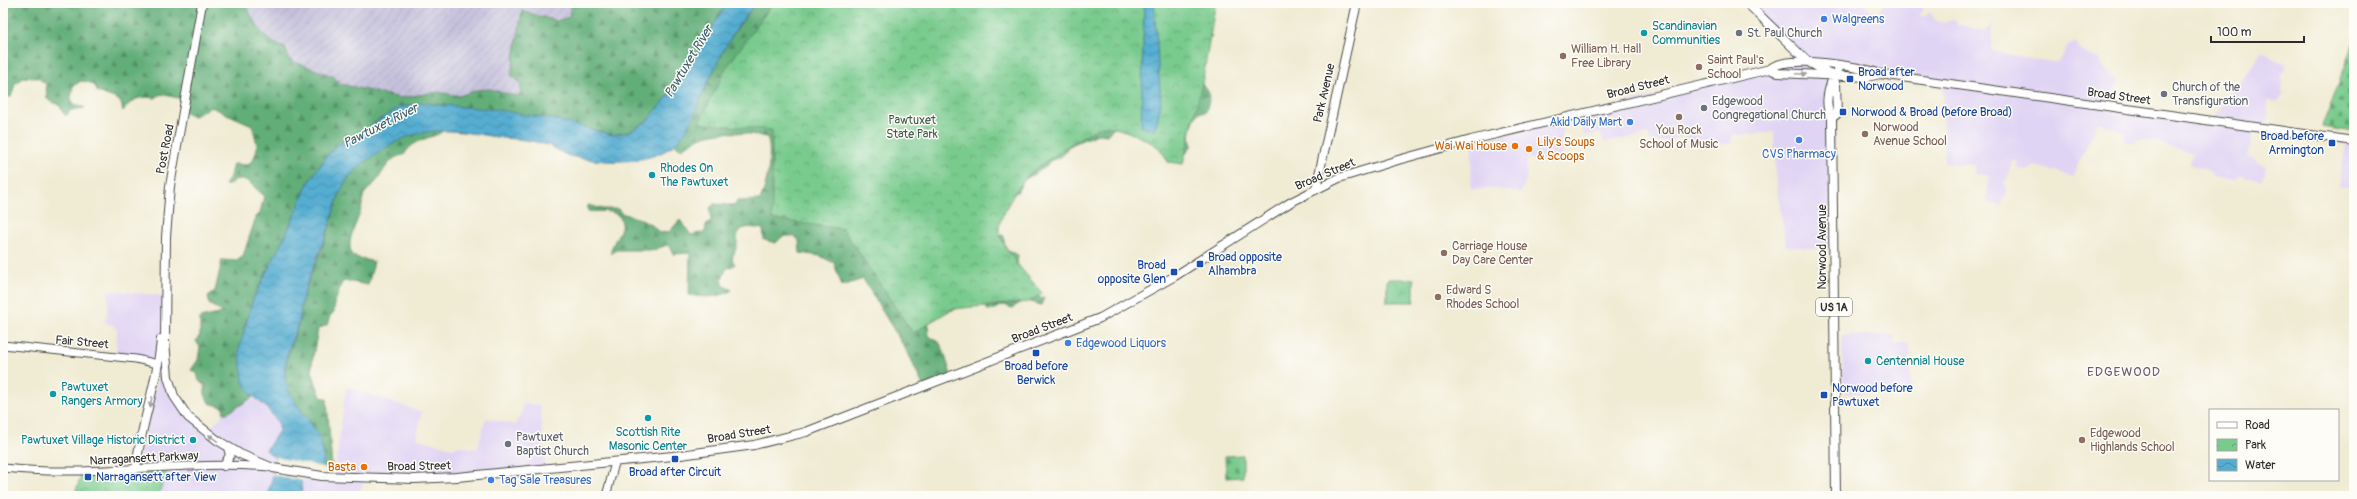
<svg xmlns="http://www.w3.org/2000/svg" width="2357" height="499" font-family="Pangolin,sans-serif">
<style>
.built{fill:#e0d4f4}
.industrial{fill:url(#industrial-furrows)}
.forest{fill:url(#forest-firs);stroke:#466c52}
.cemetery{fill:url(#cemetery-stones);stroke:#527a5c}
.park{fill:url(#park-crowns);stroke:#527a5c}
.water{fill:url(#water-waves);stroke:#406c7e}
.pier{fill:#f0ebd3}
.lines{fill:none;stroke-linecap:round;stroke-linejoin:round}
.minor-casing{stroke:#494844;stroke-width:9}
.major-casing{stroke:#494844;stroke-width:10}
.minor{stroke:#fff;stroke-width:7}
.major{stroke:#fff;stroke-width:8}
.oneway{fill:#a0a0a0}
.shop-dot{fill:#3f7fe0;stroke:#fdfcf7;stroke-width:1.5}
.culture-dot{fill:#0f9aa8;stroke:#fdfcf7;stroke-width:1.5}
.worship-dot{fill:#6b7280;stroke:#fdfcf7;stroke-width:1.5}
.education-dot{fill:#8d6e63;stroke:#fdfcf7;stroke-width:1.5}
.transit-dot{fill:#1a4fb4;stroke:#fdfcf7;stroke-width:1.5}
.food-dot{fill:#e8710a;stroke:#fdfcf7;stroke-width:1.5}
.labels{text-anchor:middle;stroke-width:3;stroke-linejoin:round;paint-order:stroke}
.shield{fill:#fdfcf7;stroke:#6a6a68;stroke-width:1}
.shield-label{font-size:11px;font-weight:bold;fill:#2b2b2b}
.shop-label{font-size:12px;fill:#366cbe;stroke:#fdfcf7;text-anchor:start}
.culture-label{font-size:12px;fill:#0d838f;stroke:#fdfcf7;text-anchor:start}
.worship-label{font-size:12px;fill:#5b616d;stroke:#fdfcf7;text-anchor:start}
.education-label{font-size:12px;fill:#785e54;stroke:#fdfcf7;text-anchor:start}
.transit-label{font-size:12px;fill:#164399;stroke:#fdfcf7;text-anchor:start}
.street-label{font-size:12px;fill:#2b2b2b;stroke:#fdfcf7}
.park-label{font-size:12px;fill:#425b48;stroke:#fdfcf7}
.food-label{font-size:12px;fill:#c56008;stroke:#fdfcf7;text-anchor:end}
.water-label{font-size:13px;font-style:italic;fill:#3b5f6d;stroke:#fdfcf7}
.neighbourhood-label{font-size:13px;letter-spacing:1px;fill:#675a6e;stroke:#fdfcf7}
</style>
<defs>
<pattern id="industrial-furrows" width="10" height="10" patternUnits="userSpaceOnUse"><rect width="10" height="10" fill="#c4c0db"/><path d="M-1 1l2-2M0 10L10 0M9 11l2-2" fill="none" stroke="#a9a5bc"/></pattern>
<pattern id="forest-firs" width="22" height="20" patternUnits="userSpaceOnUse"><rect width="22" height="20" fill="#62ae78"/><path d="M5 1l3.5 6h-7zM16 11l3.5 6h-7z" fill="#518e63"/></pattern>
<pattern id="cemetery-stones" width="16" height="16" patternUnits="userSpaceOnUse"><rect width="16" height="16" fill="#78ca8d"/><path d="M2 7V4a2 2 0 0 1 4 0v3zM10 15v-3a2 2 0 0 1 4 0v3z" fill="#63a473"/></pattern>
<pattern id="park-crowns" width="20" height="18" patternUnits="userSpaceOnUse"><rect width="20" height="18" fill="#78ca8d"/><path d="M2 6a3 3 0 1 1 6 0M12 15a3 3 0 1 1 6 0" fill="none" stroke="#63a473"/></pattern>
<pattern id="water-waves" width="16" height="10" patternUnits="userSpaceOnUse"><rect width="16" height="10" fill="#54add1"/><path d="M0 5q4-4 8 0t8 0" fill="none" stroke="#468daa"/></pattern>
</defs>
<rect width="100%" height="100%" fill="#fdfcf7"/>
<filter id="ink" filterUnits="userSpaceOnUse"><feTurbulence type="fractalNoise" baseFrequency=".025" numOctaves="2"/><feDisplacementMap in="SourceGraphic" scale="8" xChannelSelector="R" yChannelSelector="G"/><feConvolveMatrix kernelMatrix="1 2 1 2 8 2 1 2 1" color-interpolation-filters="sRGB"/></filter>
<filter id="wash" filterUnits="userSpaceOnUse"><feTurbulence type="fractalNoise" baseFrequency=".012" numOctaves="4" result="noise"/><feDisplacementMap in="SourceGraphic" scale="16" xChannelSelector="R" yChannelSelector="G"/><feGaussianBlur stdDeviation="0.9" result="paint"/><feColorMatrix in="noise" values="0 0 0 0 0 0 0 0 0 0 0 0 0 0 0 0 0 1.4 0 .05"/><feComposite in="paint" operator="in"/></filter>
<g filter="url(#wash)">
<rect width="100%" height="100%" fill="#f0ebd3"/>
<!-- built -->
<path class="built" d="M1744,3H1863L1877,14L1885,3H1917L1923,6V11L1919,16H1925L1930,12L1935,20L1944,23L1955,19L1958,26L1961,25L1984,31L1992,25L1991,51L2052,63H2057L2063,57L2065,49L2076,42L2080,49L2088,55L2100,59L2101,67L2121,81L2106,103L2210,121L2263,51L2274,59L2284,62L2286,66L2280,79L2282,83L2281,91L2283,93L2281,98L2277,102L2268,101V115L2263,129L2254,128L2248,157L2267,166L2266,169L2261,181L2241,176L2237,180H2225L2213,176L2212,172L2189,164L2194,153L2147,140H2137L2133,144L2125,141L2124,132L2098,122L2072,178L2059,172L2035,166L2028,171L2018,168V161H2013L2007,180L2005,181L2006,193L2001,206L1990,203L1987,199L1989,176L1974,174V165L1944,163L1943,84L1837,70L1830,250L1786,246L1775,175L1774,132L1746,135L1733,134L1731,144L1710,143L1698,145L1683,135L1668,142L1650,141L1648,134L1604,143L1601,133L1584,136L1581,114L1740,76L1780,72L1792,50Z
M1563,118L1561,160H1546L1544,163L1527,158L1526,180L1521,193L1499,189H1471L1472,144Z
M2347,140L2354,141V188L2338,186Z
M108,290L165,296L159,363L116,355L117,329L113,325L104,323L108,308Z
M1842,335H1894L1895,344H1909L1911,394L1843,393Z
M160,370L169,382L177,400L207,432L224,413H228L249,398L253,397L267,408L279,424V431L266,450L267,452L275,457L273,475L267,496H158L168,471L137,469Z
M346,387L422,412L416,438L452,448L460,446L477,449L486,418L516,425L518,418L521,417L523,404L540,405L545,469L364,481L358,496H302L301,480L304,481V477L317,480L334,476Z"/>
<!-- industrial -->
<path class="industrial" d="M245,3H570L571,5L569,17L557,21L522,11L521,93L516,96L489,89L477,90L459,96L438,92L400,98L341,84L333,76L289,60L284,48L278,46L262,33L254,22Z"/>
<!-- forest -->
<path class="forest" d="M3,3H245C254,22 263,41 285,48L289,60L333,76L341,84L400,98L438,92L459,96L477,90L489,89L516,96L521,93L520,82L511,75L522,11L557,21L569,17L571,5L570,3H729L720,14L681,81L647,121L631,131L613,135L557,120L421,103L380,119L328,154L308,183L289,228L253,299L244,327L250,393L253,397L228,413H224L223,407L209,403L205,394V386L199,381L197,373L191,370L198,360L200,347L196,341L200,335V318L223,313L209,304L208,296L215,291L222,260L237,261L243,256L256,217L260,213L264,196L248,181L236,179L229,185H225L229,179L233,164L248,165C262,150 256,142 252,125L211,107L194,116L184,113L186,100L161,94L155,98C140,96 133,98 123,111L121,103L117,99L97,92C96,83 89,82 81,81L73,86L71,98L73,103L85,108L71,110L66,116L63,113L60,106L47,99L46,84L38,78L23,77L15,84L11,97H3Z
M757,3H1061L1203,31L1212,36L1198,54L1202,85L1206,87L1210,96L1206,112H1199C1192,120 1188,136 1192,145L1185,155L1165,150L1124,125L1112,129L1107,135L1098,134L1077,142L1068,147L1062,156L1050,161L1044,168L1024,180L1017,192L1002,195L995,232L1004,236C1004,248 1006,250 1018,255L1017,266L1031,295L1044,298L1041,305L1025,300L1012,308L1004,305L989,311L981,302C964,307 940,311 928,324L929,336L939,342L943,349L951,375L923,386L909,355L863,279L842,286L834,263L820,256L800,253L799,240L794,236H783L776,243L764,240L763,229C748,227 736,224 737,244C737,248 733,254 732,259L735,265L726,269L722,280L724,286L732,290C720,298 704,298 689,295L690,253L673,254L671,247L667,245L653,250H616L611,254C609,243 632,223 616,214C608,210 596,212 588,211V205L603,209H618L621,213L644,220L642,221L651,224L659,233L669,232L680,220L691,235L705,232L706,225L711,221L710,208L714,204L736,205L737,201L760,200C767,186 773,151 767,137C737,131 706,128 682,149L674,144L687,128L725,46L750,10Z
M443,130C440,138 414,136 404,155C389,156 384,172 375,183C372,186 367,190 364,194C362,198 363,204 361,209C358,223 345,239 352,256L374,262L368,285L347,281L342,282L335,302L334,312L330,316L327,325L318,329C317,335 311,365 312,370C314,379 318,388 321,397L327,399L332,468L323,467C328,423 287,409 285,377C284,355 296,338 300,318C301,312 300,306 302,300C309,278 319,257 327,235C332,220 335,203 342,188C353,165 391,140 416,133C424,131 434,131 443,130Z"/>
<!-- cemetery -->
<path class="cemetery" d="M2354,43V132L2322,127Z
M1243,455V477L1226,478L1225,456Z"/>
<!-- park -->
<path class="park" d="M773,3H1215V7L1203,79L1183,164L1168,162C1166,158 1163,153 1160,149C1151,140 1116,126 1104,126C1094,127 1037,166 1028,175C1019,186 1000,214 999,228C998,246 1030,278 1042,293L1029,302L952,309L913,333L843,229L772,219V130L699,123L726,68Z
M1387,279H1414V302H1387Z
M168,468L158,496H74L82,473Z"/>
<!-- water -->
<path class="water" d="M729,3H757C734,25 716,65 702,95C695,111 689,133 674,145C648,166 600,163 570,156C562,154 555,147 544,144C530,140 517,139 503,138C460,132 427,122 387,147C373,156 355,167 346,181C336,197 333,218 326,235C318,257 307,279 302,301C300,308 301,315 299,322C293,339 283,359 285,377C289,411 328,423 323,467L309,464L301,480L302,496H267L273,475L275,458L266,450L279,431V424L267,408L250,393L243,382L239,349L253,299L289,228L308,183L328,154L339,144L366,129L400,107L421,103L499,110L557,120L613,135L631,131L647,121L681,81L720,14Z
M1144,3H1154L1161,104L1155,130L1141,127Z"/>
<!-- pier -->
<path class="pier" d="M275,457L323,467L322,468L310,466L303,481L273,475Z"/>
</g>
<g filter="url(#ink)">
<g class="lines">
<defs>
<path id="minor" d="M3,345L136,359L158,364
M3,468C92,478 180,460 269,467
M606,496L615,463"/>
<path id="major" d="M202,3L170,186L166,237L165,341L168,377L174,396L188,417L217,440L240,454L273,468L322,476L414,479L457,477L673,456L754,445L806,432L1100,318L1175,276L1291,202L1339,178L1398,160L1471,140L1770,69C1784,54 1862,66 1880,74L2354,141
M1747,3L1808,62L1833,75
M1770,69L1778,73L1867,77L1880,74
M1832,118L1837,114L1836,84L1833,79
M1316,188L1357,3
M224,466L230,455L228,448
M136,469C140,425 158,384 161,339
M1836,496L1832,118C1822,104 1830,78 1841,66"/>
</defs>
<!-- minor casing -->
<use href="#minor" class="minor-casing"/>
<!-- major casing -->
<use href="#major" class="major-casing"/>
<!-- minor -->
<use href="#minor" class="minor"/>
<!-- major -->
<use href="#major" class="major"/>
</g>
<!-- one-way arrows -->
<defs><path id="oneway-solid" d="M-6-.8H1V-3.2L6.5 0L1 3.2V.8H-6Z"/></defs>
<g class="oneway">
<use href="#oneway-solid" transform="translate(1801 74) rotate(2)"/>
<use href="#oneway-solid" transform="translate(151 402) rotate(102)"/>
<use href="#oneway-solid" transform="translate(213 438) rotate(-144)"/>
</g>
</g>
<!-- markers -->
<g class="shop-dot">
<circle cx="1824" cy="19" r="4"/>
<circle cx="1630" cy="122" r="4"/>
<circle cx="1799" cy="140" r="4"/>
<circle cx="1068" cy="343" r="4"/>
<circle cx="491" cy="480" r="4"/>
</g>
<g class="culture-dot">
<circle cx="1644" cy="33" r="4"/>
<circle cx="652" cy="175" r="4"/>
<circle cx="1868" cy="361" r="4"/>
<circle cx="53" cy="394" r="4"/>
<circle cx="648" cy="418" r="4"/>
<circle cx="193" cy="440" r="4"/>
</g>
<g class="worship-dot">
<circle cx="1739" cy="33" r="4"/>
<circle cx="2164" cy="94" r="4"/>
<circle cx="1704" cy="108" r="4"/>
<circle cx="508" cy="444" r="4"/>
</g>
<g class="education-dot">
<circle cx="1563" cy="56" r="4"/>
<circle cx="1699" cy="67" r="4"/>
<circle cx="1679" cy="117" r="4"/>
<circle cx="1865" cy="134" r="4"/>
<circle cx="1444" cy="253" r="4"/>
<circle cx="1438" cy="297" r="4"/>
<circle cx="2082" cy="440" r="4"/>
</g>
<g class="transit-dot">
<rect x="1846" y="75" width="8" height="8" rx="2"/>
<rect x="1839" y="108" width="8" height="8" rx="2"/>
<rect x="2328" y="139" width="8" height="8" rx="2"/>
<rect x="1196" y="260" width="8" height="8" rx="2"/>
<rect x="1170" y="268" width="8" height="8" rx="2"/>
<rect x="1032" y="349" width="8" height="8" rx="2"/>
<rect x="1820" y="391" width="8" height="8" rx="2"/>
<rect x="671" y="455" width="8" height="8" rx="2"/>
<rect x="84" y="473" width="8" height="8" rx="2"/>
</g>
<g class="food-dot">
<circle cx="1515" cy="146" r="4"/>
<circle cx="1529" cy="149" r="4"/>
<circle cx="364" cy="467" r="4"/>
</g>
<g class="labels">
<!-- shield labels -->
<rect class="shield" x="1816" y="298" width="36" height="18" rx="3"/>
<g class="shield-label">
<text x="1834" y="311">US 1A</text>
</g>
<!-- shop labels -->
<g class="shop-label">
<text x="1832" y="23">Walgreens</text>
<text x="1622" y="126" text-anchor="end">Akid Daily Mart</text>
<text x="1799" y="158" text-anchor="middle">CVS Pharmacy</text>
<text x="1076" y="347">Edgewood Liquors</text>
<text x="499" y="484">Tag Sale Treasures</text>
</g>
<!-- culture labels -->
<g class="culture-label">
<text x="1652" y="30">Scandinavian<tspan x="1652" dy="14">Communities</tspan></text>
<text x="660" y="172">Rhodes On<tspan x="660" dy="14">The Pawtuxet</tspan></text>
<text x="1876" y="365">Centennial House</text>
<text x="61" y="391">Pawtuxet<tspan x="61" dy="14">Rangers Armory</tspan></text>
<text x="648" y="436" text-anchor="middle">Scottish Rite<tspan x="648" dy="14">Masonic Center</tspan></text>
<text x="185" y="444" text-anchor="end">Pawtuxet Village Historic District</text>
</g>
<!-- worship labels -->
<g class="worship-label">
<text x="1747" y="37">St. Paul Church</text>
<text x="2172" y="91">Church of the<tspan x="2172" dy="14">Transfiguration</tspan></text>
<text x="1712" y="105">Edgewood<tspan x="1712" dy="14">Congregational Church</tspan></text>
<text x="516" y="441">Pawtuxet<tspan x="516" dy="14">Baptist Church</tspan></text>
</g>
<!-- education labels -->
<g class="education-label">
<text x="1571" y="53">William H. Hall<tspan x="1571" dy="14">Free Library</tspan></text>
<text x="1707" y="64">Saint Paul's<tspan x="1707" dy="14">School</tspan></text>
<text x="1873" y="131">Norwood<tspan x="1873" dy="14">Avenue School</tspan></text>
<text x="1679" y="134" text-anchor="middle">You Rock<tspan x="1679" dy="14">School of Music</tspan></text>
<text x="1452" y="250">Carriage House<tspan x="1452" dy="14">Day Care Center</tspan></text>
<text x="1446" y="294">Edward S<tspan x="1446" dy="14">Rhodes School</tspan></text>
<text x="2090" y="437">Edgewood<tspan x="2090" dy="14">Highlands School</tspan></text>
</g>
<!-- transit labels -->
<g class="transit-label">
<text x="1858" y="76">Broad after<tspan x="1858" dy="14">Norwood</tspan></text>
<text x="1851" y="116">Norwood &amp; Broad (before Broad)</text>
<text x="2324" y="140" text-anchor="end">Broad before<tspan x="2324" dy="14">Armington</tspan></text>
<text x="1208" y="261">Broad opposite<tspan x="1208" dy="14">Alhambra</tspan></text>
<text x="1166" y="269" text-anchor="end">Broad<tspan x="1166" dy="14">opposite Glen</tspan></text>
<text x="1036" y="370" text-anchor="middle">Broad before<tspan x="1036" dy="14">Berwick</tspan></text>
<text x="1832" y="392">Norwood before<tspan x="1832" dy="14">Pawtuxet</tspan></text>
<text x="675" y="476" text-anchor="middle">Broad after Circuit</text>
<text x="96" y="481">Narragansett after View</text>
</g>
<!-- street labels -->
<g class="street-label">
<text transform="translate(1638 87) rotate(-14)" y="4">Broad Street</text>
<text transform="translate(1324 93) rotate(-77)" y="4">Park Avenue</text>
<text transform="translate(2119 96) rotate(8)" y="4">Broad Street</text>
<text transform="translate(165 149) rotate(-79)" y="4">Post Road</text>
<text transform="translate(1325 174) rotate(-23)" y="4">Broad Street</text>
<text transform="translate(1822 247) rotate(-90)" y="4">Norwood Avenue</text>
<text transform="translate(1042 328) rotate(-21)" y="4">Broad Street</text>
<text transform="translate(82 342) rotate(5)" y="4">Fair Street</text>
<text transform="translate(739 434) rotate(-9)" y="4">Broad Street</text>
<text transform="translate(144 458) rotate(-3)" y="4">Narragansett Parkway</text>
<text transform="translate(419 466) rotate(-1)" y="4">Broad Street</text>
</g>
<!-- park labels -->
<g class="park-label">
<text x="912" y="124">Pawtuxet<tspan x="912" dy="14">State Park</tspan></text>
</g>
<!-- food labels -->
<g class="food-label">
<text x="1537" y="146" text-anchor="start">Lily's Soups<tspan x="1537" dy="14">&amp; Scoops</tspan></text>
<text x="1507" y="150">Wai Wai House</text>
<text x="356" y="471">Basta</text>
</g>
<!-- water labels -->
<g class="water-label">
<text transform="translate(688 61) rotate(-59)" y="5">Pawtuxet River</text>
<text transform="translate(380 125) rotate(-27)" y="5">Pawtuxet River</text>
</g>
<!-- neighbourhood labels -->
<g class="neighbourhood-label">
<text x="2124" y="376">EDGEWOOD</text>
</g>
</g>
<!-- margin -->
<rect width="2357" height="499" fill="none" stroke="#fdfcf7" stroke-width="16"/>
<!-- legend -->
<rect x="2209" y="409" width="130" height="72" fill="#fdfcf7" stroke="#a9a8a5"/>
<rect x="2217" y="422" width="20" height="6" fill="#ffffff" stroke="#a9a8a5"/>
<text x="2245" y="429" font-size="12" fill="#2b2b2b">Road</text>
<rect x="2217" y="439" width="20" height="12" fill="url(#park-crowns)" stroke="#a9a8a5"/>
<text x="2245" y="449" font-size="12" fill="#2b2b2b">Park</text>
<rect x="2217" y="459" width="20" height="12" fill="url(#water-waves)" stroke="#a9a8a5"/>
<text x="2245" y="469" font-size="12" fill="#2b2b2b">Water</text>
<!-- scale -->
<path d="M2211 36v6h93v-6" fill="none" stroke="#2b2b2b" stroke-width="2"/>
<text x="2217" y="36" font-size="12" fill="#2b2b2b" stroke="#fdfcf7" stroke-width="3" paint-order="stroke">100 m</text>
</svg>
